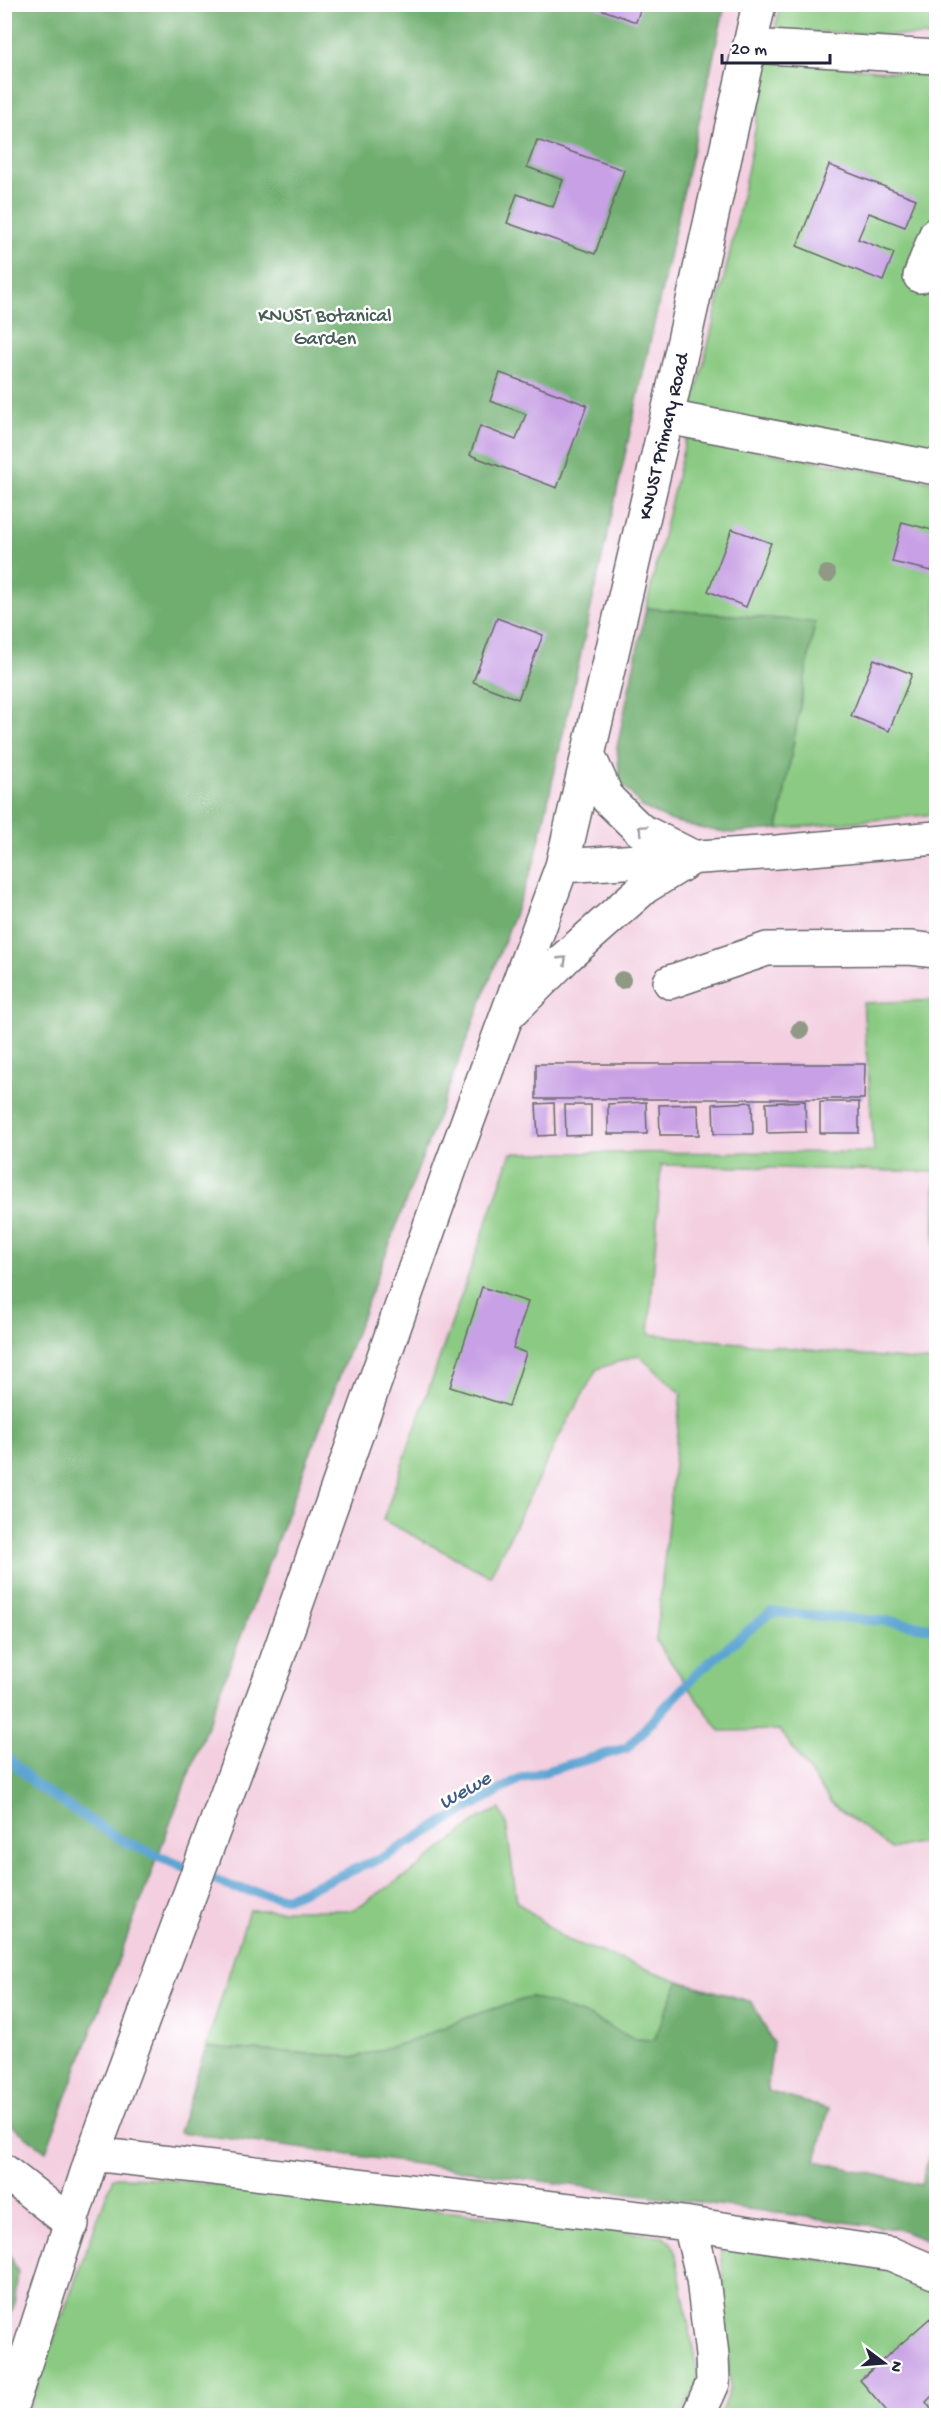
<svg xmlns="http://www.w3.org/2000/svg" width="941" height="2420" font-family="'Gochi Hand',sans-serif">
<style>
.built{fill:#f3cfe0}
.green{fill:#8aca82;stroke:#56765e;stroke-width:1.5;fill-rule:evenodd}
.forest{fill:#6fae70;stroke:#486856;stroke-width:1.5}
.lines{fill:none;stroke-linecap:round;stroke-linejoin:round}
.stream{stroke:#5ba4d2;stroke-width:10}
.building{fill:#c8a0e5}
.minor-casing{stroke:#68666b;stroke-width:36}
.minor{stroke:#fff;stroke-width:33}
.tree{fill:#8f9986}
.oneway{stroke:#9c9ca7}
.labels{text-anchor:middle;stroke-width:5;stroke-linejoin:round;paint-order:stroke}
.park-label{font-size:20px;fill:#465d54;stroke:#fff}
.street-label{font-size:20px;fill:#22223b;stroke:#fff}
.water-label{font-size:21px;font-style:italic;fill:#3c5c7f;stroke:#fff}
</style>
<rect width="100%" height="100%" fill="#fff"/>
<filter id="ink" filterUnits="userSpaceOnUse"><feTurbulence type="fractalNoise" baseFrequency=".0167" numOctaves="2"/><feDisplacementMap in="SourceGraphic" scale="12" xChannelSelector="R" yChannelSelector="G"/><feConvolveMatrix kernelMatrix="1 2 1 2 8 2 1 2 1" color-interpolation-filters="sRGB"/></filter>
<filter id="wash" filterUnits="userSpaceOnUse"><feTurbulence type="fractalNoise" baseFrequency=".008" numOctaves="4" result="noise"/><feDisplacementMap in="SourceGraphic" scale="24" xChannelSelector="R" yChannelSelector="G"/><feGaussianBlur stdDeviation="1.35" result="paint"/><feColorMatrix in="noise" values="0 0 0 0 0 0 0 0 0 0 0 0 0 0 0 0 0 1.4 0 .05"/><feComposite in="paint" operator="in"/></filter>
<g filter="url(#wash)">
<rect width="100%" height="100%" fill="#e9e3c3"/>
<!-- built -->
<path class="built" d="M5,5H936V2415H5Z"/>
<!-- green -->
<path class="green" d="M780,5H936V37L775,30Z
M767,59L936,76V457L692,410C721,294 749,178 767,59Z
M686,438L936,482V814L778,829L815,622L646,608Z
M936,1000V1839L891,1849L831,1803L780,1730L720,1731L656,1641L681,1393L638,1355L597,1369L560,1435L490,1576L383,1520L511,1153L874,1152L863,1003ZM661,1165L935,1172L934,1362L649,1334Z
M500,1809L506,1822L517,1902L565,1939L679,1981L654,2040L633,2039L591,2017L531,1997L471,2016L414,2040L356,2057L206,2047L249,1910H353L416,1869L481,1817Z
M113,2177L157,2178L663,2236L672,2244L676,2256L699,2381L681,2415L26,2416Z
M721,2246L903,2271L936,2284V2415L720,2416L730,2387Z"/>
<!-- forest -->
<path class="forest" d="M4,5H725L535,860L46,2151L4,2120Z
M646,608L815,622L778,829L731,833L699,828L669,820L642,807L620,781L617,747Z
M679,1981L752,2002L773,2043L767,2091L829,2109L816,2161L921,2185L936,2131V2245L903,2230L179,2132L206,2047L356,2057L414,2040L471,2016L531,1997L591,2017L633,2039L654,2040Z
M5,2245L18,2272L14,2306L5,2332Z"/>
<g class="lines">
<!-- stream -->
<path class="stream" d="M4,1754L37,1786L119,1839L231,1887L286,1898L384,1857L519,1779L627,1748L700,1670L771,1612L895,1622L936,1629"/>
</g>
<g id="blocks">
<!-- building -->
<path class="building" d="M587,4H642L636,22Z
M537,140L624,170L595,254L507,223L517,194L553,207L563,180L527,167Z
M829,165L916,199L905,227L869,213L858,239L894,253L883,281L797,246Z
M500,373L587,405L557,488L470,455L480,426L516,440L526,414L490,401Z
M902,522L936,531V552L932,571L892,562Z
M732,529L771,543L746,607L708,591Z
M497,618L543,635L518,699L473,682Z
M874,659L912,674L889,731L851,716Z
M536,1064H865L864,1099H536Z
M805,1101L806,1132L767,1133L766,1103Z
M646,1102L647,1134H608V1104Z
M752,1102L753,1134H714L713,1104Z
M820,1102H859V1133H820Z
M554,1103L555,1135L538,1136L536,1104Z
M698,1104L699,1135H660L659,1105Z
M565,1105H591V1135L566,1136Z
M482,1287L528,1302L513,1348L526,1353L509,1406L450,1387Z
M930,2318L936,2326V2392L926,2402L936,2416H891L860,2380Z"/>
</g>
</g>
<g filter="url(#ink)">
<use href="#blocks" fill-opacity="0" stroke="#68666b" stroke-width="1.5"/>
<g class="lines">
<defs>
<path id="minor" d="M751,46L936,57
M920,276L936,234
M667,417L936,468
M588,754L608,799L640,830L693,857
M562,866L777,852L936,838
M670,982L767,949L910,948L936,951
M514,1009L566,957L645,887L689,860
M93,2154L690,2224L891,2254L936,2273
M4,2171L72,2224
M690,2224L703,2279L712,2355L713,2383L698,2416
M8,2416L93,2154L275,1665L450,1169L562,866L667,417L759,4"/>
</defs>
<!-- minor casing -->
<use href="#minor" class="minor-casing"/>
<!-- minor -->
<use href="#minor" class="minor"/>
</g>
<!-- trees -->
<g class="tree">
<circle cx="827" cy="574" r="9"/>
<circle cx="622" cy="980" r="9"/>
<circle cx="800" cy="1030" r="9"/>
</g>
<!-- one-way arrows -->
<defs><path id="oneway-chevron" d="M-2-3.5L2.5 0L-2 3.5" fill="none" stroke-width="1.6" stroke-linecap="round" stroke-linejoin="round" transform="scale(1.5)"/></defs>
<g class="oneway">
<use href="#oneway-chevron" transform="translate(642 829) rotate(-145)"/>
<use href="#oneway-chevron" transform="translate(563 960) rotate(-44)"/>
</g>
</g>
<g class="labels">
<!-- park labels -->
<g class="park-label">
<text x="325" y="321">KNUST Botanical<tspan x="325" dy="23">Garden</tspan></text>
</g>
<!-- street labels -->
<g class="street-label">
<text transform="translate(662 436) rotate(-77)" y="7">KNUST Primary Road</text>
</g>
<!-- water labels -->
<g class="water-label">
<text transform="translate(464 1789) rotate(-30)" y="7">Wewe</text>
</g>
</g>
<!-- margin -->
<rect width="941" height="2420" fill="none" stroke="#fff" stroke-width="24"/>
<!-- north arrow -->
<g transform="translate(884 2363) rotate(106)" stroke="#ffffff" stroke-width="4.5" paint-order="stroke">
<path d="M0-4.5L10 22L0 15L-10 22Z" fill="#22223b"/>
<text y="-9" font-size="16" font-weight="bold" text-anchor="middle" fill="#22223b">N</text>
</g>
<!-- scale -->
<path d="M722 54v9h108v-9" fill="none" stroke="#22223b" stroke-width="3"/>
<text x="731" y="54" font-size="18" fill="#22223b" stroke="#ffffff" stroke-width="4.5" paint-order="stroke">20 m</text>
</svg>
